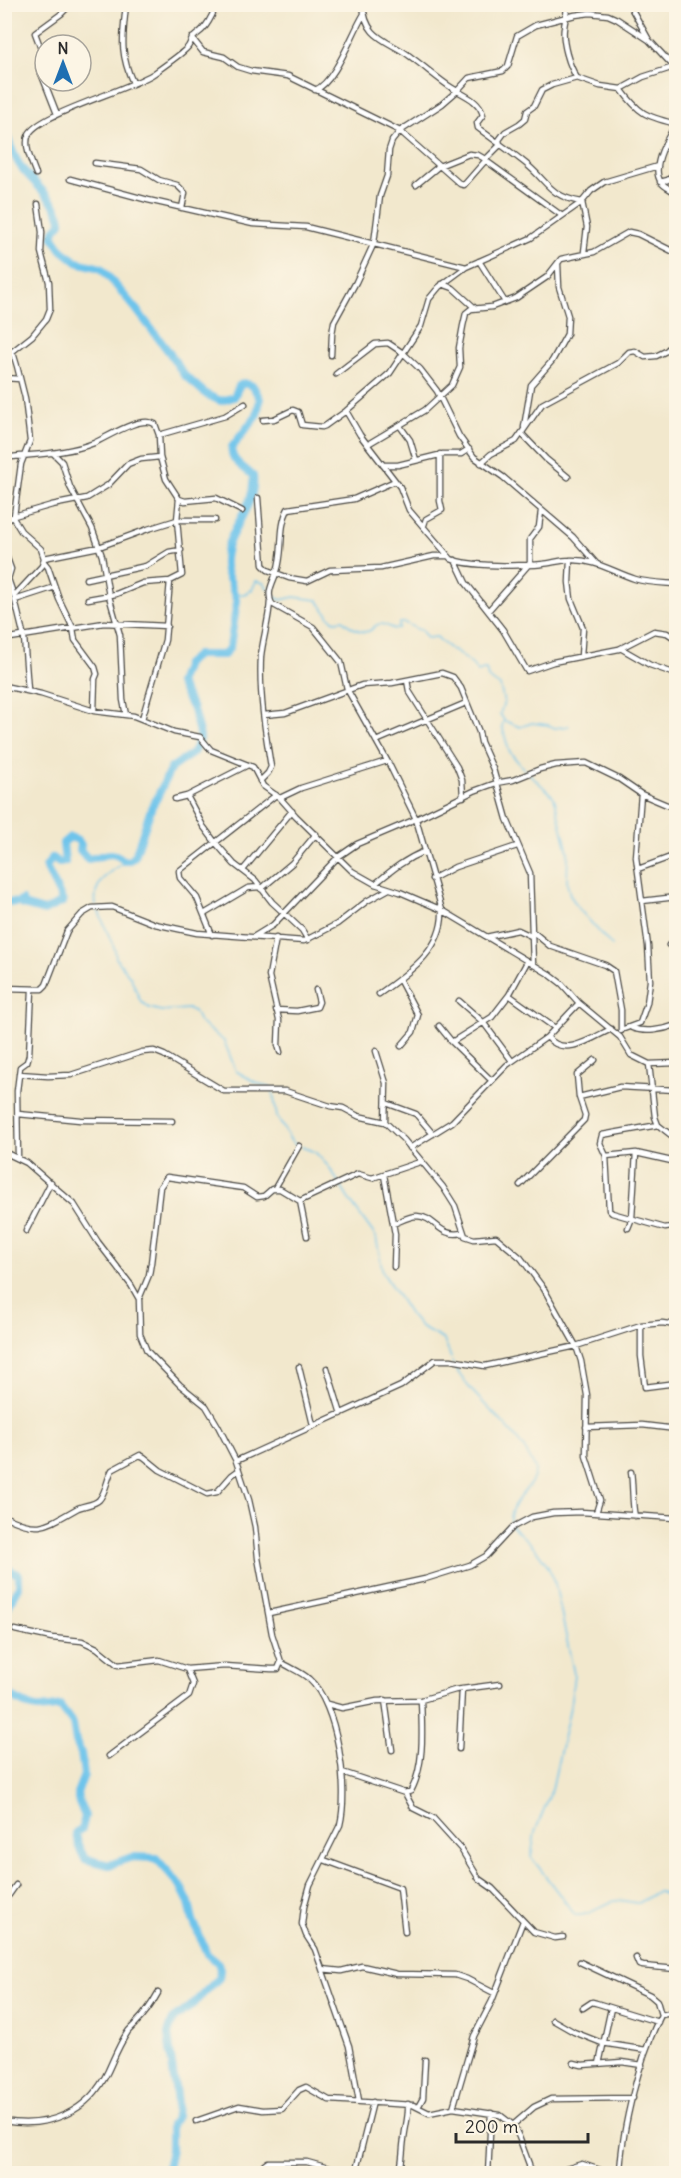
<svg xmlns="http://www.w3.org/2000/svg" width="681" height="2178" font-family="Delius,sans-serif">
<style>
.lines{fill:none;stroke-linecap:round;stroke-linejoin:round}
.stream{stroke:#6ec4eb;stroke-width:1.5}
.river{stroke:#6ec4eb;stroke-width:8}
.street-casing{stroke:#494743;stroke-width:7}
.street{stroke:#fff;stroke-width:4.5}
</style>
<rect width="100%" height="100%" fill="#fcf5e5"/>
<filter id="ink" filterUnits="userSpaceOnUse"><feTurbulence type="fractalNoise" baseFrequency=".0167" numOctaves="2"/><feDisplacementMap in="SourceGraphic" scale="12" xChannelSelector="R" yChannelSelector="G"/><feConvolveMatrix kernelMatrix="1 2 1 2 8 2 1 2 1" color-interpolation-filters="sRGB"/></filter>
<filter id="wash" filterUnits="userSpaceOnUse"><feTurbulence type="fractalNoise" baseFrequency=".008" numOctaves="4" result="noise"/><feDisplacementMap in="SourceGraphic" scale="24" xChannelSelector="R" yChannelSelector="G"/><feGaussianBlur stdDeviation="1.35" result="paint"/><feColorMatrix in="noise" values="0 0 0 0 0 0 0 0 0 0 0 0 0 0 0 0 0 1.4 0 .05"/><feComposite in="paint" operator="in"/></filter>
<g filter="url(#wash)">
<rect width="100%" height="100%" fill="#f2e8cd"/>
<g class="lines">
<!-- stream -->
<path class="stream" d="M233,594H244L252,590L256,581L264,583L268,589
M272,596L281,600L294,597L318,600L330,618L335,621L343,620C347,625 361,634 369,631C374,629 375,623 381,624C385,624 391,628 394,629L399,628V623C408,621 412,629 421,630L427,638L437,637C448,651 469,657 478,672L486,669L488,678L500,686L504,702L500,714L504,720L502,726L509,751L523,768L554,797L568,852L567,883L570,895L579,909L612,946
M505,721L520,727L532,723L548,725L555,728L569,726
M96,905C92,883 111,869 129,861
M98,910L115,950L116,958L131,978L140,1000L149,1008L161,1011L188,1009L194,1011L199,1022L224,1041L236,1071L255,1082L271,1088
M273,1092L277,1117L291,1141L297,1146
M302,1147L315,1152L329,1167L348,1198L376,1237L383,1273L410,1315L420,1327L444,1340L451,1358
M452,1362C473,1403 518,1426 535,1469C535,1491 508,1497 510,1524L535,1548L546,1563L554,1579L574,1674L570,1707L552,1789L535,1832L531,1857L575,1915C590,1917 601,1904 615,1901C623,1899 631,1903 639,1903L658,1891L668,1897L676,1905"/>
<!-- river -->
<path class="river" d="M4,128C9,141 13,156 21,167C31,181 62,205 61,223L55,230L53,237L62,250L77,262L101,268L136,309L169,352L184,375L198,387L207,395L221,401L234,397L239,386L244,383L253,386L260,399L257,415L232,447C229,460 244,467 253,476C257,509 223,532 225,565C225,572 228,577 231,583C233,590 234,595 237,601L230,647L224,655H197L186,664L179,683L193,709L200,737L193,753L171,768L157,798L152,806L135,856L129,861H124C113,848 103,857 88,859L80,850L81,845L78,840L70,837L63,843L65,862L59,863L52,858L46,867L63,902L44,911L23,905L22,900L18,903L4,902
M4,1566L19,1575V1587L4,1614
M4,1643L7,1653L4,1662
M4,1681L9,1695C28,1707 37,1712 60,1706L73,1724L76,1742L81,1753L84,1775L77,1793L79,1803L85,1816L82,1829L76,1832L78,1845L85,1859L109,1865L132,1857L156,1858L180,1885L189,1903L193,1920L207,1954L218,1963L220,1969L219,1978L189,2008L173,2019L168,2034L177,2103L176,2116L171,2125V2149L166,2174"/>
</g>
</g>
<g filter="url(#ink)">
<g class="lines">
<defs>
<path id="street" d="M126,4C123,37 119,52 133,83
M363,4C365,40 389,40 411,57C425,67 438,79 452,88C465,96 479,100 483,115L477,123L478,128C494,140 510,151 525,163C548,181 548,196 582,202L587,227L584,252
M566,4C568,14 565,18 564,28C562,42 569,66 577,78L600,86L621,89C640,115 646,116 676,124
M629,4L649,40L676,69
M192,38L203,52L224,57L238,67L251,71L288,76L400,131L460,184L464,185L485,161
M621,89L643,77L674,67
M315,90C335,83 352,33 364,14
M57,114L39,68L41,49L35,33L61,14L71,4
M676,124C668,137 650,167 661,182C664,187 671,189 676,193
M95,163L141,169L159,180L177,185L185,193L182,208
M36,174C32,163 23,145 29,134C39,114 128,90 153,74C160,69 180,55 186,49C190,46 190,41 193,38C196,34 201,32 203,29C210,22 213,13 217,4
M70,179L148,200L253,224L306,227L466,267
M660,182L668,180L676,173
M416,185L439,166L469,154L478,155L485,159
M561,215L485,160L500,145L499,140L505,132L519,124L525,119L527,111L534,106L542,90L552,85L577,78
M479,261L505,302
M442,284L453,288L475,308
M4,345L14,356L17,366L25,398L30,441L21,464L14,516L4,521
M331,355L332,334L334,322L356,282L374,243L380,196L387,176L389,150L392,141L400,131L442,104L457,91L469,78L503,71L508,66L517,36L536,25L575,15L590,13L608,15L617,19L649,40
M4,358L32,336L46,319L50,309L49,282L41,252L42,232L38,204
M336,374L375,344L388,343L403,353L420,369L437,391L459,436L474,457L503,477L573,537L596,563
M4,378L20,379
M346,411L360,435L400,487L409,510L451,559C469,567 523,566 543,564C552,563 561,560 570,560C595,559 613,572 635,579C648,583 663,583 676,584
M263,420L274,419L293,410L298,412L302,425L322,427L325,426L346,411L390,373L421,326L429,299L439,287L466,267L531,238L582,202L591,191L604,182L658,166
M400,426L410,440L416,460
M524,427L531,385L552,361L567,334L568,316L559,287L558,264
M522,434L546,459L568,477
M159,435L225,416L245,404
M368,444L425,410L452,385L460,367L459,348L463,326L466,313L471,309L492,307L516,298L547,277L561,259L594,252L629,232L638,234L676,253
M53,453L62,462L70,487L92,528L102,556L109,596L120,635L123,700L126,715
M4,458C34,454 66,454 94,443C108,437 140,415 155,424L159,435L160,457L166,479L179,499L185,501L216,498L242,511
M481,463L491,454L516,441L542,404L618,363L629,352L635,351L645,357L656,356L666,351L676,341
M383,465H398L443,454H461L469,449
M258,498L263,565L268,570L289,578L307,581L330,570L381,568L434,556H448
M14,516L52,505L87,498L108,485L128,464L141,459L160,457
M13,518L21,531L41,549L44,558L42,566L14,596L24,637L28,690
M424,525L426,519L442,510L440,501V454
M4,550L11,569L8,579L14,596
M44,558L99,547L148,529L177,520H215
M455,560L466,583L503,630L527,671L553,662L619,649L654,631L667,633L676,639
M570,560L569,582L571,599L583,628L581,656
M44,562L48,567L59,599L73,628L75,640L95,667L97,674L95,679L94,711
M86,579L146,566L169,552L181,550
M88,599L116,594L143,583L170,581L182,575L177,520L179,499
M15,600L55,587
M488,611L530,563V539L539,527L541,511
M4,639L104,623L167,626
M622,649L650,665L676,674
M407,680L409,691L457,767L462,780L463,797
M4,686L41,694L94,711L134,716L174,732L200,737L211,750L253,767L263,786L280,798L296,816L352,871L375,884L400,892L442,910L549,974L562,984L579,1003L620,1037L631,1055L649,1064L676,1063
M264,715L285,713L362,685L392,683L442,673L453,677L461,688L479,732L481,742L493,769L507,819L530,873L533,965
M142,719L165,640L170,581
M376,741L466,703
M260,781L268,773L271,767C265,731 259,693 261,656C263,638 269,620 270,601
M187,796L203,826L215,842L234,864L255,880L272,902L302,930L308,940
M280,798L301,788L387,761
M175,799L187,796L248,765
M638,869L676,855
M243,870L292,811
M432,879L455,867L517,846
M375,884C392,870 405,859 425,851
M261,889L292,863L316,834
M642,901L676,897
M204,914L248,888L259,887
M532,931L550,946L605,965L614,971L621,1010V1031
M212,935L197,898L180,878L179,871L276,795
M255,936L273,925L338,857L357,844L416,819L474,791L496,783L513,780L540,769L556,765L586,763L619,779L641,794L667,805L676,807
M486,937L518,930L531,936
M276,938L269,976L279,1020L278,1045L280,1052
M669,945L676,950
M399,979L418,1015L413,1032L401,1046
M4,988L42,989L46,985L67,931L82,914L92,908L112,907L155,924L197,933L304,941L337,924L367,901L389,889
M379,994C408,973 444,950 442,910L416,819L389,764L347,689L341,662L313,627L272,604C266,592 273,583 277,571C284,552 278,528 288,509L354,499L395,481
M509,995L555,1028
M459,1001L483,1022L512,1061
M276,1010L297,1011L317,1007L319,1002L316,990
M439,1026L452,1042L491,1080
M632,1028C645,1033 663,1030 676,1025
M621,1030L640,1023L647,1003L650,981L648,946L636,857L641,794
M547,1037C565,1058 592,1038 611,1029
M452,1042L492,1017L509,995L527,962
M376,1051L386,1083L385,1122
M649,1064L655,1117L658,1125L676,1139
M19,1074L48,1076L71,1075L142,1052L154,1051L164,1055L224,1091H285L330,1106L343,1108L358,1116L385,1122L404,1140L443,1187L455,1206L465,1236L474,1239L496,1237L521,1258L544,1289L576,1346L581,1361L587,1395L586,1456L600,1500L596,1513
M579,1097L620,1087L676,1090
M386,1103L416,1114L433,1134
M18,1114L80,1120L172,1121
M658,1125L602,1135L600,1143L606,1156L609,1210L612,1213L665,1228L671,1227L676,1224
M410,1148L452,1122L507,1065L547,1037L579,1003
M4,1152L27,1163L74,1204L98,1242L131,1285L139,1299L140,1334L147,1351L180,1385L206,1406L218,1426L236,1461L249,1500L255,1527L258,1558L272,1634L281,1662C290,1668 302,1672 309,1679C338,1705 349,1788 340,1825L310,1885L304,1907L302,1924L306,1935L315,1949L349,2046L359,2101
M606,1156L636,1153L676,1162
M18,1158L17,1091L20,1067L27,1062L29,1055L32,990
M384,1175L395,1234L394,1267
M520,1185L584,1120L585,1115L579,1097L577,1075L595,1060
M275,1188L299,1146
M393,1224C401,1221 409,1216 417,1216C436,1217 439,1238 462,1233
M628,1228L632,1218L636,1153
M26,1231L51,1182
M307,1236L300,1201L358,1174L372,1178L420,1162
M139,1299L149,1275L151,1263L160,1187L167,1177L243,1188L257,1197L264,1196L272,1189H280L300,1201
M641,1325V1356L645,1387L676,1383
M299,1367L313,1425
M327,1368L341,1414
M586,1427L642,1425L676,1429
M236,1461L401,1386L435,1360H451L485,1366L576,1346L641,1325L662,1323L676,1325
M631,1472C633,1483 632,1507 635,1516
M4,1516C39,1534 46,1526 78,1508C85,1505 94,1505 99,1500C106,1492 107,1479 112,1470L140,1455L144,1457L160,1470L207,1494L217,1492L232,1475L239,1470
M269,1613L425,1579L470,1565L486,1556L513,1527L532,1517L553,1513L581,1512L676,1518
M15,1630L52,1638L82,1641L97,1648L118,1665L159,1660L187,1669L225,1666L271,1669H278L281,1662
M385,1700L392,1750
M327,1704L342,1708L377,1701L421,1700L455,1690L500,1684
M459,1749L462,1689
M109,1756L189,1696L193,1684L187,1669
M342,1772L405,1793L413,1808L433,1818L461,1849L479,1879L492,1888L534,1932L555,1938L563,1937
M405,1793L411,1791C425,1765 422,1728 421,1700
M324,1860L400,1888L405,1932
M4,1897L9,1895L16,1885
M636,1958L639,1965L643,1966L676,1969
M580,1962L650,1995L657,2001L661,2015
M322,1969L341,1971L362,1966L397,1974L455,1975L467,1979L494,1993
M583,2008L592,2002L596,2003L658,2022
M553,2020L574,2032L602,2043L646,2050
M574,2063L582,2065L622,2062L642,2065
M599,2064L611,2008
M418,2107L423,2098L425,2060
M453,2108L474,2036L492,2001L523,1921
M4,2121C49,2129 89,2112 108,2071C114,2058 119,2045 127,2033C129,2029 133,2027 136,2023C145,2014 152,2004 158,1993
M196,2121L239,2106L263,2110L282,2109L299,2090L306,2087L329,2100L413,2105L429,2113L453,2108L500,2115L513,2125L519,2137L529,2164L530,2174
M513,2125L534,2107L551,2099L633,2098
M620,2173C622,2127 640,2055 661,2015L676,2012
M263,2174L264,2165L268,2162H307L350,2174
M355,2174L373,2102
M399,2174C403,2162 402,2151 404,2139C405,2127 409,2117 408,2104
M488,2174L491,2113
M550,2174L582,2164L603,2171H616L621,2174"/>
</defs>
<!-- street casing -->
<use href="#street" class="street-casing"/>
<!-- street -->
<use href="#street" class="street"/>
</g>
</g>
<!-- margin -->
<rect width="681" height="2178" fill="none" stroke="#fcf5e5" stroke-width="24"/>
<!-- north arrow -->
<g transform="translate(63 63)"><circle r="28" fill="#fcf5e5" stroke="#a8a49b" stroke-width="1.5"/>
<path d="M0-4.5L10 22L0 15L-10 22Z" fill="#1f6fb2"/>
<text y="-9" font-size="16" font-weight="bold" text-anchor="middle" fill="#2b2b2b">N</text>
</g>
<!-- scale -->
<path d="M456 2133v9h132v-9" fill="none" stroke="#2b2b2b" stroke-width="3"/>
<text x="465" y="2133" font-size="18" fill="#2b2b2b" stroke="#fcf5e5" stroke-width="4.5" paint-order="stroke">200 m</text>
</svg>
